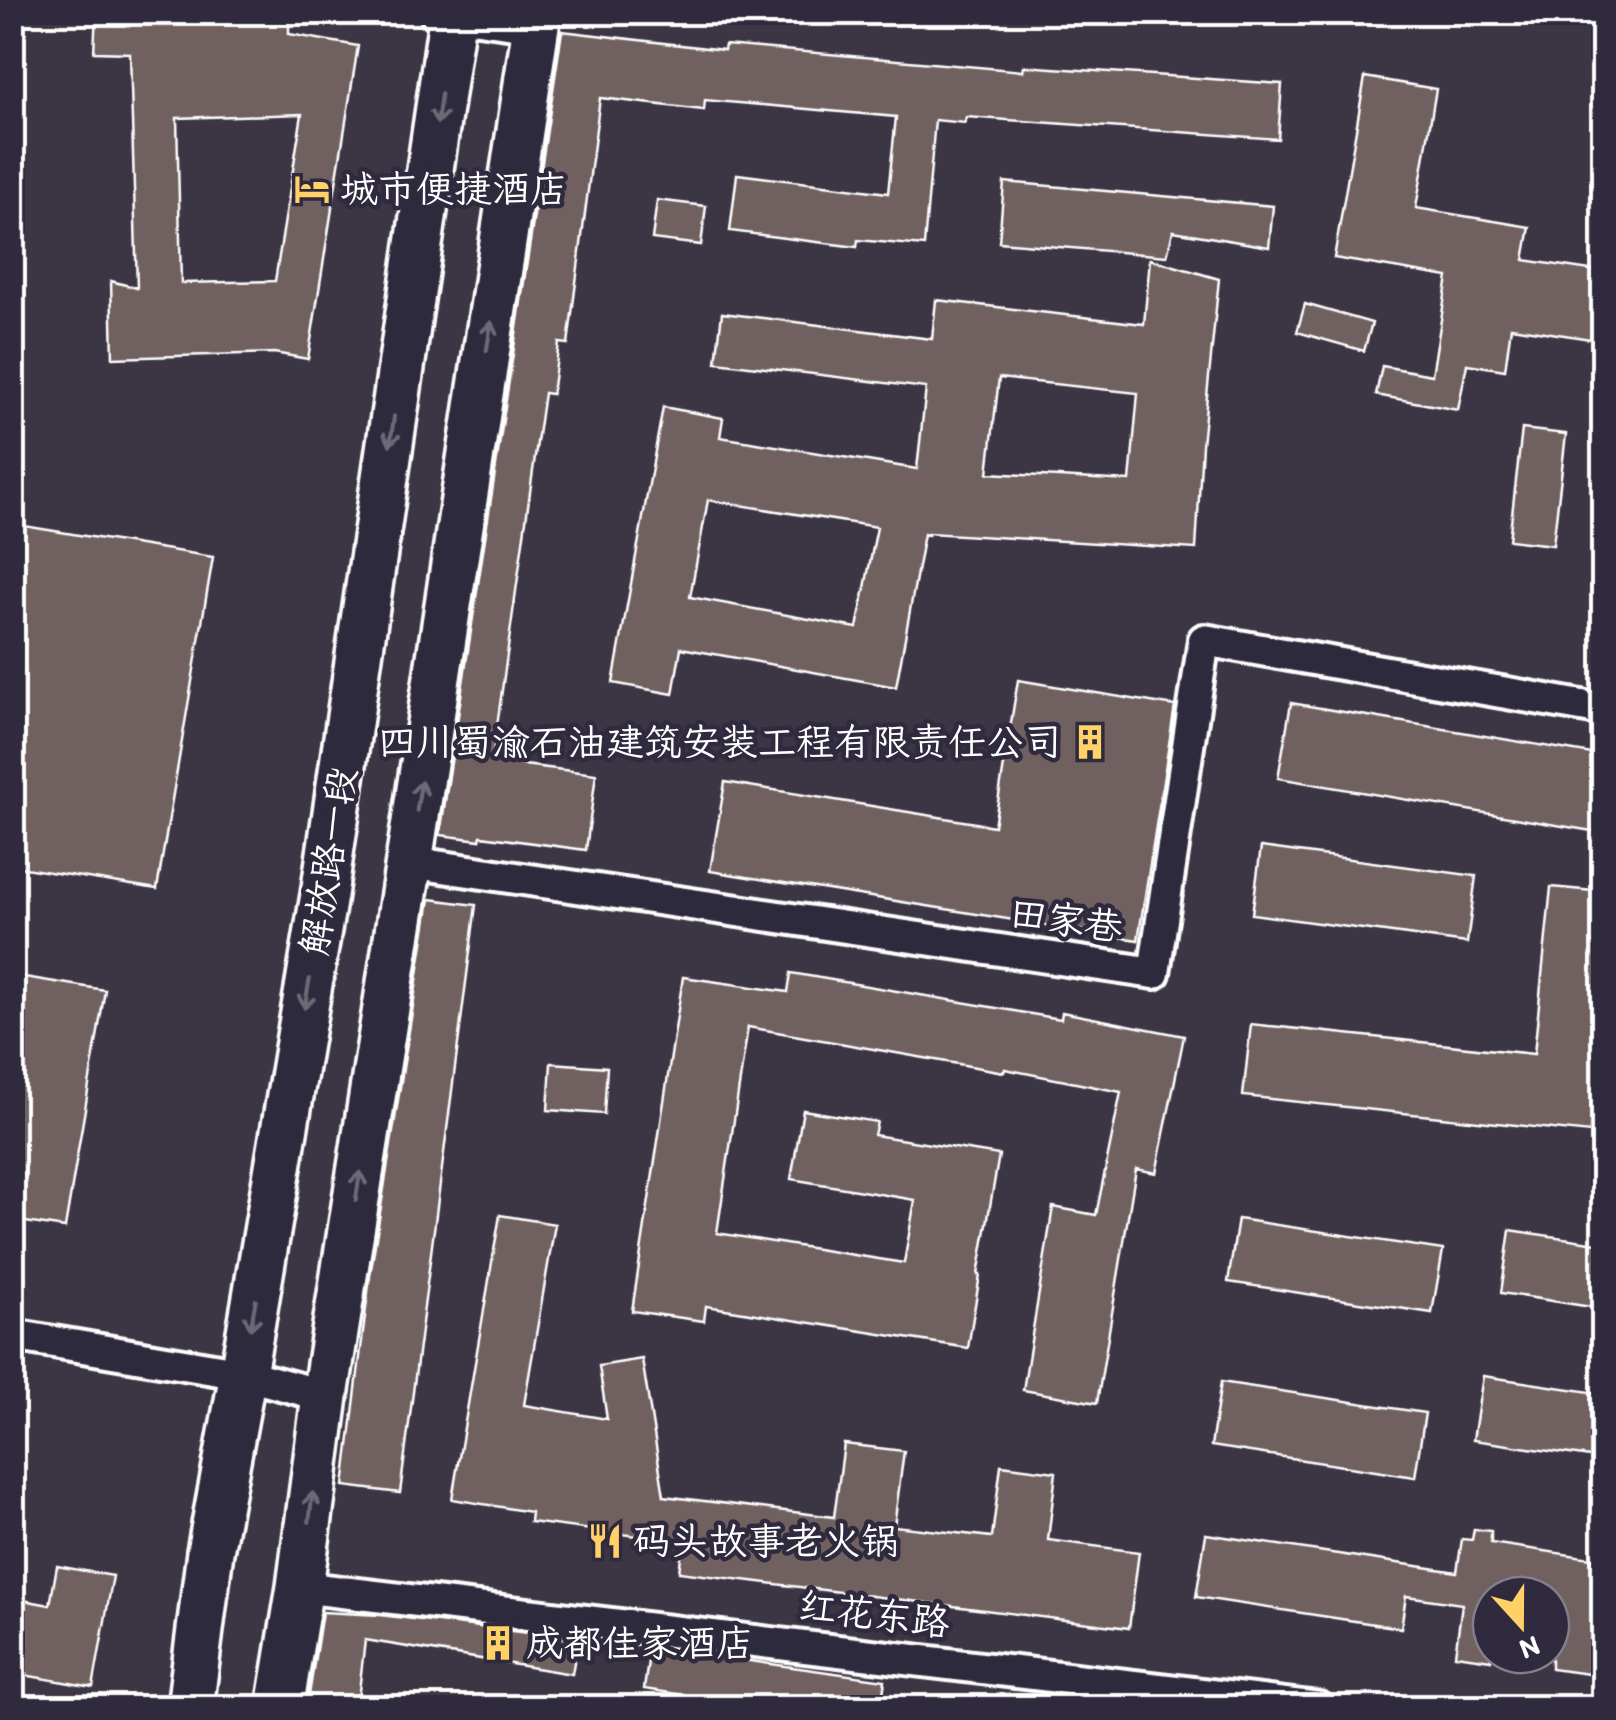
<svg xmlns="http://www.w3.org/2000/svg" width="1616" height="1720" font-family="Itim,'LXGW WenKai TC',sans-serif">
<style>
.building{fill:#70615e;stroke:#fff;stroke-width:2.5;fill-rule:evenodd}
.lines{fill:none;stroke-linecap:round;stroke-linejoin:round}
.minor-casing{stroke:#fff;stroke-width:38}
.primary-casing{stroke:#fff;stroke-width:52}
.minor{stroke:#2f2a3d;stroke-width:30}
.primary{stroke:#2f2a3d;stroke-width:45}
.oneway{stroke:#6d6a77}
.labels{text-anchor:middle;stroke-width:9;stroke-linejoin:round;paint-order:stroke}
.poi-label{font-size:38px;fill:#fff;stroke:#2f2a3d;text-anchor:start}
.street-label{font-size:38px;fill:#fff;stroke:#2f2a3d}
</style>
<rect width="100%" height="100%" fill="#3c3544"/>
<filter id="ink" filterUnits="userSpaceOnUse"><feTurbulence type="fractalNoise" baseFrequency=".01" numOctaves="2"/><feDisplacementMap in="SourceGraphic" scale="20" xChannelSelector="R" yChannelSelector="G"/><feConvolveMatrix kernelMatrix="1 2 1 2 8 2 1 2 1" color-interpolation-filters="sRGB"/></filter>
<g filter="url(#ink)">
<!-- building -->
<path class="building" d="M96,12H289V34L358,46L308,359L274,353L113,358L111,281L137,288L130,53L94,52ZM302,114L275,281L181,283L177,118Z
M562,31L724,50L725,45L1023,71L1024,66L1282,84L1278,139L966,117L965,123L935,120L924,246L858,240L857,247L730,231L737,174L888,193L896,117L705,100L704,110L600,98L568,344L559,343L552,394L544,393L492,761L596,774L586,850L481,836L480,840L440,835Z
M1365,77L1436,89L1416,208L1530,227L1524,260L1604,272V341L1511,327L1505,370L1467,364L1458,410L1376,395L1382,366L1432,375L1448,277L1334,258Z
M1004,182L1273,206L1269,247L1173,231L1167,256L999,242Z
M657,200L706,206L701,245L652,239Z
M1150,259L1219,279L1202,445L1196,549L928,533V535L924,534L896,687L681,648L673,694L613,683L663,407L723,418L720,437L917,469L926,388L716,362L722,313L932,339L936,300L1144,324ZM999,378L1138,393L1130,481L988,473ZM708,500L877,527L857,628L690,597Z
M1305,304L1372,323L1364,351L1297,332Z
M1522,429L1566,434L1553,545L1509,540Z
M12,524L213,557L157,889L12,866Z
M1018,680L1175,706L1138,940L710,871L725,782L994,826Z
M1291,703L1604,756V833L1278,778Z
M1261,847L1476,876L1467,943L1252,914Z
M1551,887L1604,892V1017L1590,1133L1243,1096L1251,1024L1534,1054Z
M430,899L476,905L400,1493L344,1486L370,1276Z
M791,973L1061,1019L1062,1012L1184,1036L1156,1173L1136,1169L1097,1403L1023,1390L1053,1207L1096,1215L1121,1092L1005,1069L1004,1072L748,1027L717,1233L904,1263L915,1200L791,1179L803,1110L877,1122L874,1135L999,1155L978,1275H980L968,1348L706,1306L704,1321L632,1311L683,977L788,992Z
M12,975L105,990L65,1228L12,1220Z
M551,1063L607,1067L604,1114L548,1110Z
M500,1215L555,1224L524,1405L607,1419L599,1366L642,1359L664,1496L834,1517L844,1444L904,1451L894,1526L992,1537L1001,1465L1056,1472L1048,1540L1139,1552L1129,1628L679,1572L683,1542L530,1522L531,1512L452,1499Z
M1238,1219L1443,1250L1432,1313L1228,1282Z
M1510,1230L1604,1244V1309L1501,1293Z
M1483,1376L1604,1394V1459L1473,1440Z
M1221,1382L1425,1413L1415,1477L1211,1446Z
M1474,1529L1491,1531V1543L1604,1560V1676L1551,1669V1595H1491V1660L1455,1655L1462,1604L1406,1596L1401,1628L1196,1597L1206,1534L1457,1572L1462,1539L1472,1540Z
M57,1566L113,1576L93,1687L12,1673V1598L50,1605Z
M322,1612L380,1615L578,1639L572,1674L365,1640L357,1708H307Z
M650,1647L885,1680L881,1708H768L644,1689Z"/>
<g class="lines">
<defs>
<path id="minor" d="M435,12L536,26
M409,862L1154,973L1204,640L1604,710
M12,1335L243,1374L325,1396
M300,1587L1319,1708"/>
<path id="primary" d="M190,1708L210,1552L243,1374L324,895L453,12
M280,1708L300,1587L325,1396L409,862L538,12"/>
</defs>
<!-- minor casing -->
<use href="#minor" class="minor-casing"/>
<!-- primary casing -->
<use href="#primary" class="primary-casing"/>
<!-- minor -->
<use href="#minor" class="minor"/>
<!-- primary -->
<use href="#primary" class="primary"/>
</g>
<!-- one-way arrows -->
<defs><path id="oneway-shaft" d="M-6 0H5M1.5-3L5.5 0L1.5 3" fill="none" stroke-width="1.6" stroke-linecap="round" stroke-linejoin="round" transform="scale(2.5)"/></defs>
<g class="oneway">
<use href="#oneway-shaft" transform="translate(439 109) rotate(98)"/>
<use href="#oneway-shaft" transform="translate(489 336) rotate(-81)"/>
<use href="#oneway-shaft" transform="translate(392 431) rotate(98)"/>
<use href="#oneway-shaft" transform="translate(419 796) rotate(-81)"/>
<use href="#oneway-shaft" transform="translate(307 994) rotate(100)"/>
<use href="#oneway-shaft" transform="translate(358 1186) rotate(-81)"/>
<use href="#oneway-shaft" transform="translate(253 1315) rotate(100)"/>
<use href="#oneway-shaft" transform="translate(311 1507) rotate(-83)"/>
</g>
</g>
<!-- icons -->
<defs>
<symbol id="hotel-bare" viewBox="-9 -9 18 18"><path d="M-6-4.5h1.5V1H6V5H4.5V3h-9V5H-6ZM-4 0a1.8 1.8 0 1 1 3.6 0ZM.5 0V-2.5h3Q6-2.5 6 0Z" fill="#ffd166" stroke="#2f2a3d" stroke-width="2.5" paint-order="stroke"/></symbol>
<symbol id="building-bare" viewBox="-9 -9 18 18"><path d="M-4-6H4V6H1V3H-1V6H-4ZM-2.5-4.3h1.7v1.8h-1.7ZM.8-4.3h1.7v1.8H.8ZM-2.5-1h1.7V.8h-1.7ZM.8-1h1.7V.8H.8Z" fill="#ffd166" stroke="#2f2a3d" stroke-width="2.5" paint-order="stroke"/></symbol>
<symbol id="restaurant-bare" viewBox="-9 -9 18 18"><path d="M-5-6h1v4h1v-4h1v4h1v-4h1v5L-1.5 .5V6h-2V.5L-5-1ZM5-6V6H3V1.5H1.5Q1.5-4 5-6Z" fill="#ffd166" stroke="#2f2a3d" stroke-width="2.5" paint-order="stroke"/></symbol>
</defs>
<g fill-rule="evenodd">
<use href="#hotel-bare" x="287" y="164" width="50" height="50"/>
<use href="#building-bare" x="1065" y="717" width="50" height="50"/>
<use href="#restaurant-bare" x="580" y="1516" width="50" height="50"/>
<use href="#building-bare" x="473" y="1618" width="50" height="50"/>
</g>
<g class="labels">
<!-- poi labels -->
<g class="poi-label">
<text x="340" y="202">城市便捷酒店</text>
<text x="1062" y="755" text-anchor="end">四川蜀渝石油建筑安装工程有限责任公司</text>
<text x="633" y="1554">码头故事老火锅</text>
<text x="526" y="1656">成都佳家酒店</text>
</g>
<!-- street labels -->
<g class="street-label">
<text transform="translate(328 861) rotate(-81)" y="13">解放路一段</text>
<text transform="translate(1066 920) rotate(8)" y="13">田家巷</text>
<text transform="translate(874 1614) rotate(7)" y="13">红花东路</text>
</g>
</g>
<!-- margin -->
<rect width="1616" height="1720" fill="none" stroke="#2f2a3d" stroke-width="50"/>
<rect x="25" y="25" width="1566" height="1670" fill="none" stroke="#fff" stroke-width="4" filter="url(#ink)"/>
<!-- north arrow -->
<g transform="translate(1521 1625) rotate(159)"><circle r="48" fill="#2f2a3d" stroke="#827f8b" stroke-width="2.5"/>
<path d="M0-8L18 38L0 25L-18 38Z" fill="#ffd166"/>
<text y="-15" font-size="28" font-weight="bold" text-anchor="middle" fill="#ffffff">N</text>
</g>
</svg>
